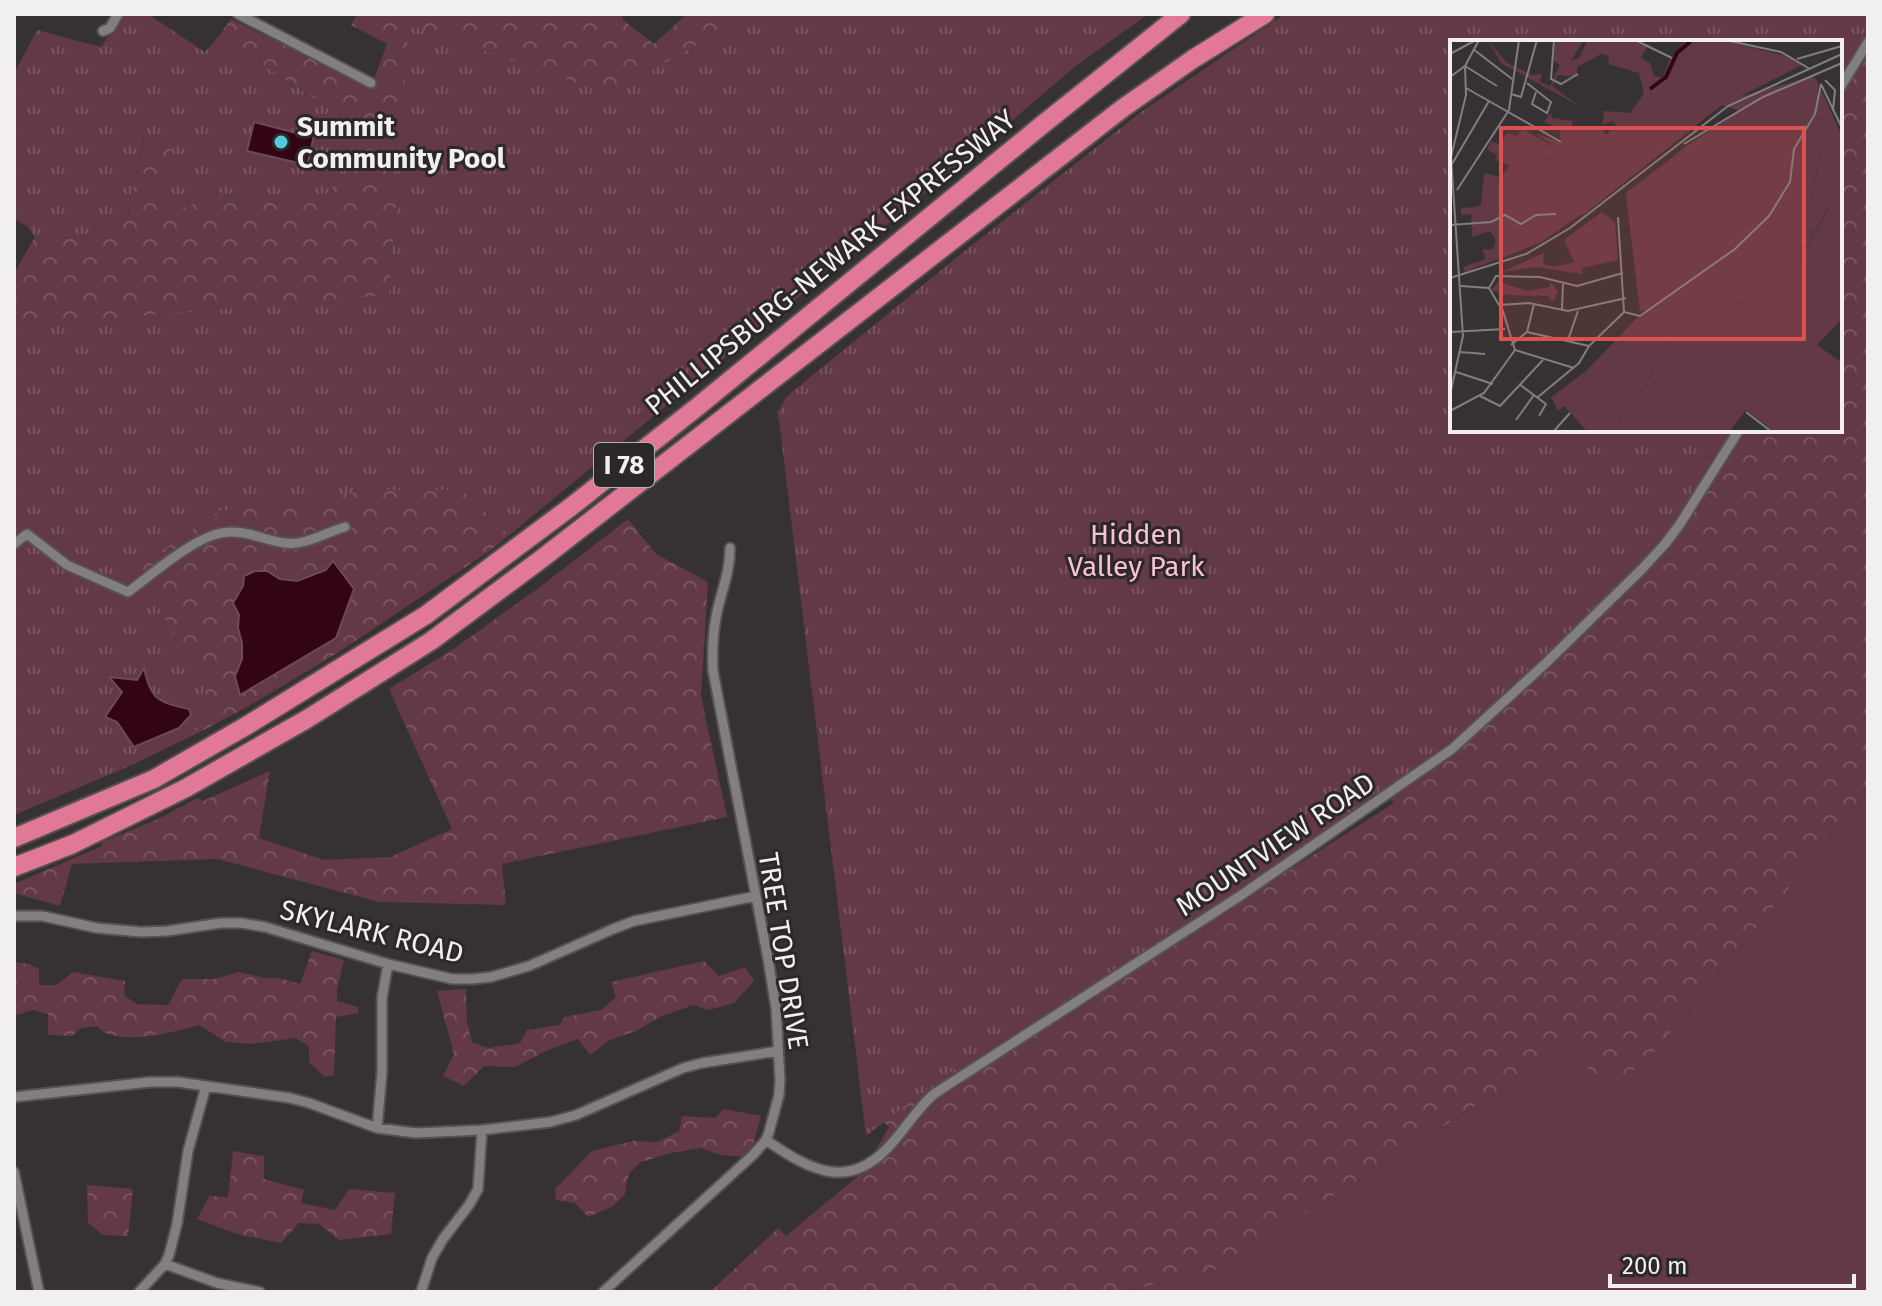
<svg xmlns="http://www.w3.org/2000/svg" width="1882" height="1306" font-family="'Fira Sans',sans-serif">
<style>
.grass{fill:#623944}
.forest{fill:url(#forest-crowns)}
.park{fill:url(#park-tufts)}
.water{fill:#320415;stroke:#6c4a56;stroke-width:2}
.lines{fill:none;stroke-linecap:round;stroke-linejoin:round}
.street-casing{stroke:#555152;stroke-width:13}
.highway-casing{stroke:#555152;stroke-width:22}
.street{stroke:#837e7f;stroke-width:9}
.highway{stroke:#e07896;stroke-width:18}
.poi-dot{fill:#56c9e0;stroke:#2c2829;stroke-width:3}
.labels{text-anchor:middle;stroke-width:6;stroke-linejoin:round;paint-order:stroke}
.shield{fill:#2c2829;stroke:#b7b3b4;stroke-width:2}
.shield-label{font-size:26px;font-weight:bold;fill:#f2efef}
.poi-label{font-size:28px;font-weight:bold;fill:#f2efef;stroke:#2c2829;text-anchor:start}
.street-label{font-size:28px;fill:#f2efef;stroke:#2c2829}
.park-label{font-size:28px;fill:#f8c2cf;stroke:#2c2829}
.inset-river{fill:none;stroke:#320415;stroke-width:4}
.inset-road{fill:none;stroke:#817e7e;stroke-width:2}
.view{fill:#dc5050;fill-opacity:0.15;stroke:#dc5050;stroke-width:4}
.inset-edge{fill:none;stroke:#f2efef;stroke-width:4}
</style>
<defs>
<pattern id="forest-crowns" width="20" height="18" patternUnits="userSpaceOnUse" patternTransform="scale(2)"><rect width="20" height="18" fill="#623944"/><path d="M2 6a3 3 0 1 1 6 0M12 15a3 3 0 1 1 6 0" fill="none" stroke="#79565f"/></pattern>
<pattern id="park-tufts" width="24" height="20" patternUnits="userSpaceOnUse" patternTransform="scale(2)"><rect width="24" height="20" fill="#623944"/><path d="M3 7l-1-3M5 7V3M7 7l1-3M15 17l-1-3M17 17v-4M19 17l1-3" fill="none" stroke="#79565f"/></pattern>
</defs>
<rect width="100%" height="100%" fill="#363233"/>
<!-- grass -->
<path class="grass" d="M1868,790V1292H1123L1218,1269L1507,1086L1568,1039L1648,1060L1834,834Z"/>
<!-- forest -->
<path class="forest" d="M357,14H622L623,20L654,44L687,14H1135L583,464L588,470L491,550L336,654L249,706L200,732L125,768L14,815V273L35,237L85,238L128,212L145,135L173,143L161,190L183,208L218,193L297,204L347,120L219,36L231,19L371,87L387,44L351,25Z
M1868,14V790L1834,834L1648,1060L1626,1075L1591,1073L1567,1040L1507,1086L1218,1269L1123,1292H710L778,1228L786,1236L863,1172L889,1127L870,1109L786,397L1144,122L1419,62L1195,891L1228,909L1394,803L1372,772L1619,430H1840V42Z
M628,519L656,554L708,582L701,696L727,817L502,864L506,905L379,902L217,859L72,864L60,906L14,893V884L102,846L100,843L160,818L197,798L203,801L270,771L259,838L324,860L390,857L452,829L389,689L455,648L536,590Z
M312,951L344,960L337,990V1001L358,1007V1013L336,1017L334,1075L325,1077L309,1062V1046L295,1038L252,1044L226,1042L199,1025C175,1032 115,1048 97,1026L81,1028L72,1036L48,1035V1014L32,1010L14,1016V962L29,964L39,969V985H57L73,972L125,981L124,995L136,1004L168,1005L182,979H214L239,972L265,978H279L300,984Z
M704,961L719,976L745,967L754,981L734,1003L709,1010L693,1005L660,1017L636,1031L610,1040L590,1055L578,1039L548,1050L515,1067L484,1066L464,1086L443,1076L454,1054L437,991L466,989L467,1022L472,1042L488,1048L520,1043L527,1030L559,1025L565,1017L601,1010L616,997L611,982Z
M724,1109L761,1116L750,1157L720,1155L701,1148L671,1153L641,1162L629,1173L625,1194L613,1206L588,1217L575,1203L556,1200L555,1189L592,1151L633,1141L657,1142L679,1131L682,1116L715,1118Z
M233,1151L264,1156V1179L304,1190L301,1203L335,1210L349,1189L395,1193L391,1234L339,1240L319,1224L299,1223L281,1243L237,1234L197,1219L209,1196L228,1197Z
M87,1185L133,1189L128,1236L103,1235L88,1223Z"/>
<!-- park -->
<path class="park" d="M122,14H148L205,52L219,36L347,120L344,173L329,192L297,204L218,193L183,208L160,191L172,143L145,135L128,212L85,238L35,237L28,227L14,219V74L37,30L101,47Z
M751,14H1148L1076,66L958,166L509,535L462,490H375L219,511L136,569L222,715L161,751L14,815V327L389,295L409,25L609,94Z
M1285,14H1868V29L1840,76V42H1452V430H1730L1691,500L1648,559L1504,692L1415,767L1237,891L1156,944L944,1076L866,1136L778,412L786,397L961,254L1141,112Z"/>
<!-- water -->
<path class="water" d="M300,119L317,123L307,165L247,151L254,122L296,133Z
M333,561L354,589L336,638L240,695L235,676L242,659V643L238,628L239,615L233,603L243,586L244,576L255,571H267L280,579L297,581L326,570Z
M144,668C151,701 159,702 189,709L191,715L179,728L134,747L117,722L105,717L122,692L109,677L137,680Z"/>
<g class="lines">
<defs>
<path id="street" d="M238,14L371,83
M103,31L110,28L118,14
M1840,88L1868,42
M14,544L27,534L67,565L128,592C151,575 190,541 217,534C241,527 262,540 285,543C306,546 326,532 345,527
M14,916H42L97,928L141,932L167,931L221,923H241L265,927L388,964L452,979H472L491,977L529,966L613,929L634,921L756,896
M14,1097L150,1082H178L290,1098L309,1103L377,1128L416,1133L482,1130L550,1122L576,1115L683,1068L702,1063L778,1051
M377,1128L382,1072V998L388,964
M766,1140C812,1172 851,1192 893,1142C907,1126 918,1108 934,1094L1240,896L1452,749L1546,663L1642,569L1665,544L1680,524L1739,430
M14,1172L39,1292
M165,1264L217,1283L260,1292
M139,1292L165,1264L169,1255L177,1224L188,1151L206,1086
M421,1292L432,1258L443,1239L469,1205L478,1189L482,1130
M603,1292L753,1155L766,1140L769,1132L779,1095L780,1080L776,1008L768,959L713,671C712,651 713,631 717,612C722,590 730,571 730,548"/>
<path id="highway" d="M14,838L154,779L246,726L426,615L572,506L696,408L1042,125L1181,14
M14,867L73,844L186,788L307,719L431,641L540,560L1123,108L1193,59L1265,14"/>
</defs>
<!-- street casing -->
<use href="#street" class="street-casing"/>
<!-- highway casing -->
<use href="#highway" class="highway-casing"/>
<!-- street -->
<use href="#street" class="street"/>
<!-- highway -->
<use href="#highway" class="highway"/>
</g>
<!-- markers -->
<circle class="poi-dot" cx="281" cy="142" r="8"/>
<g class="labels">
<!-- shield labels -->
<rect class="shield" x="594" y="443" width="60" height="44" rx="6"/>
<g class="shield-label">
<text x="624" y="474">I 78</text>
</g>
<!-- poi labels -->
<g class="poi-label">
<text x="297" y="136">Summit<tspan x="297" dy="32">Community Pool</tspan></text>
</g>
<!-- street labels -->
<g class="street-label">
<text transform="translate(830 262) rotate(-39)" y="10">PHILLIPSBURG-NEWARK EXPRESSWAY</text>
<text transform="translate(1275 844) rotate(-34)" y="10">MOUNTVIEW ROAD</text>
<text transform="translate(372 931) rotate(14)" y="10">SKYLARK ROAD</text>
<text transform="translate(784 951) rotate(81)" y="10">TREE TOP DRIVE</text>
</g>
<!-- park labels -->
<g class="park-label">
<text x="1136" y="544">Hidden<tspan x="1136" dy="32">Valley Park</tspan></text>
</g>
</g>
<!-- overview -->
<g transform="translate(1450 40)">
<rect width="392" height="392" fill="#363233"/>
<path d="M385,96H392V279L367,305L392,323V392H325L296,370L279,392H167L174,368L193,351L215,301L247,293L304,256L313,262L352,215L381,164L361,160L371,114Z" fill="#623944"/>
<path d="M38,0L57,23L82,35L92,34L90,42L100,46L110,25L129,18L138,0H181L197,7L191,18L200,23L204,36L221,39L212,106L146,164L91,202L15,232L13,227L36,219L32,209L42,210L46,200L40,191L22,197L21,170L31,164L34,133L50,137L74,110L99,121L107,108L86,94L111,102L109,88L94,82L101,72L102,78L123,81L122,87L150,88L156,95L167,86L162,81L152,85L154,71L180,73L194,53L189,33L158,24L159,16L151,14L127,27V37L108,35L102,46L129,66L51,23ZM371,50L392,96H385L371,114L361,159L381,163L347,223L313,262L303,256L247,293L215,301L193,351L174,368L167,392H138L114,366L108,371L101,357L135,332L194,271L177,152L235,108ZM152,172L165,182L168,220L132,228V234L86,227L51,232L94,213L93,224L103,227L124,222L114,200ZM48,242L78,251L99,247L101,242L108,252L103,262L98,256L58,255L41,250Z" fill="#623944"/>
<path d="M106,0H134L119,24L110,25L103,20ZM236,0H272L336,16L352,25L289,57L363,36L369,44L363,75L344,107L338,143L324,169L293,200L190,272L176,155L235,107L290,71L272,65L133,175L125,168L86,171L73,181L86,204L47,220L45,185L32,184L31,174L11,175V168L38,166L39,142L113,136L117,92L149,104L199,75L219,21ZM72,89L107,108L104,119L80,122L74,110L65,127L45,120L47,115L37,109L41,101L50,105L57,93L67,96Z" fill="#623944"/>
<path class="inset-river" d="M200,49L216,37L227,13L242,0"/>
<path class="inset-road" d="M104,0L101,39L111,44L128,34M185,0L222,18M275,0L331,12L360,29M23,9L62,39M0,14L26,0M347,19L392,6M15,26L47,46M0,37L15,26L29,0M375,40L385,50L383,71M77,43L101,62L97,73L82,64L86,52M371,44L392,88M16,48L111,102M61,54L71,57L87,0M234,104L313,57L392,23M2,124L39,61M7,150L59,70L69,0M0,185L41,182L55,175L71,184L86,175L106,174M0,238L76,214L120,188L278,66L392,14M11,246L39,248M39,248L49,265L79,263L118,271L176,258M39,248L46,236L90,237L127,246L173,233M51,265L65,310L124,328M112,270L113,244M174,272L190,276L285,209L319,176L340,142L344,109L365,74L371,44M0,292L55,289M77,292L139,306M118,300L128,271M61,305L77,292L84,264M10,312L35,314M6,332L43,344M69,344L96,364L89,376M0,355L13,296L1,117L16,55L15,26M30,356L50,366L93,320M88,357L129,323L139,306L174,272L168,177M0,371L34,353L65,310M296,372L322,392M66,380L84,355M103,392L120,373"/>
<path class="view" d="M51,88H354V299H51Z"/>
<rect width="392" height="392" class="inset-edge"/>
</g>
<!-- border -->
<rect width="1882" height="1306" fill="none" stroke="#f2efef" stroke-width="32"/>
<!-- scale -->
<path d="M1610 1274v12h244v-12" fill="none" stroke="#f2efef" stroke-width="4"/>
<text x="1622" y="1274" font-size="24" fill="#f2efef" stroke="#2c2829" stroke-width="6" paint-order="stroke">200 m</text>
</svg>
